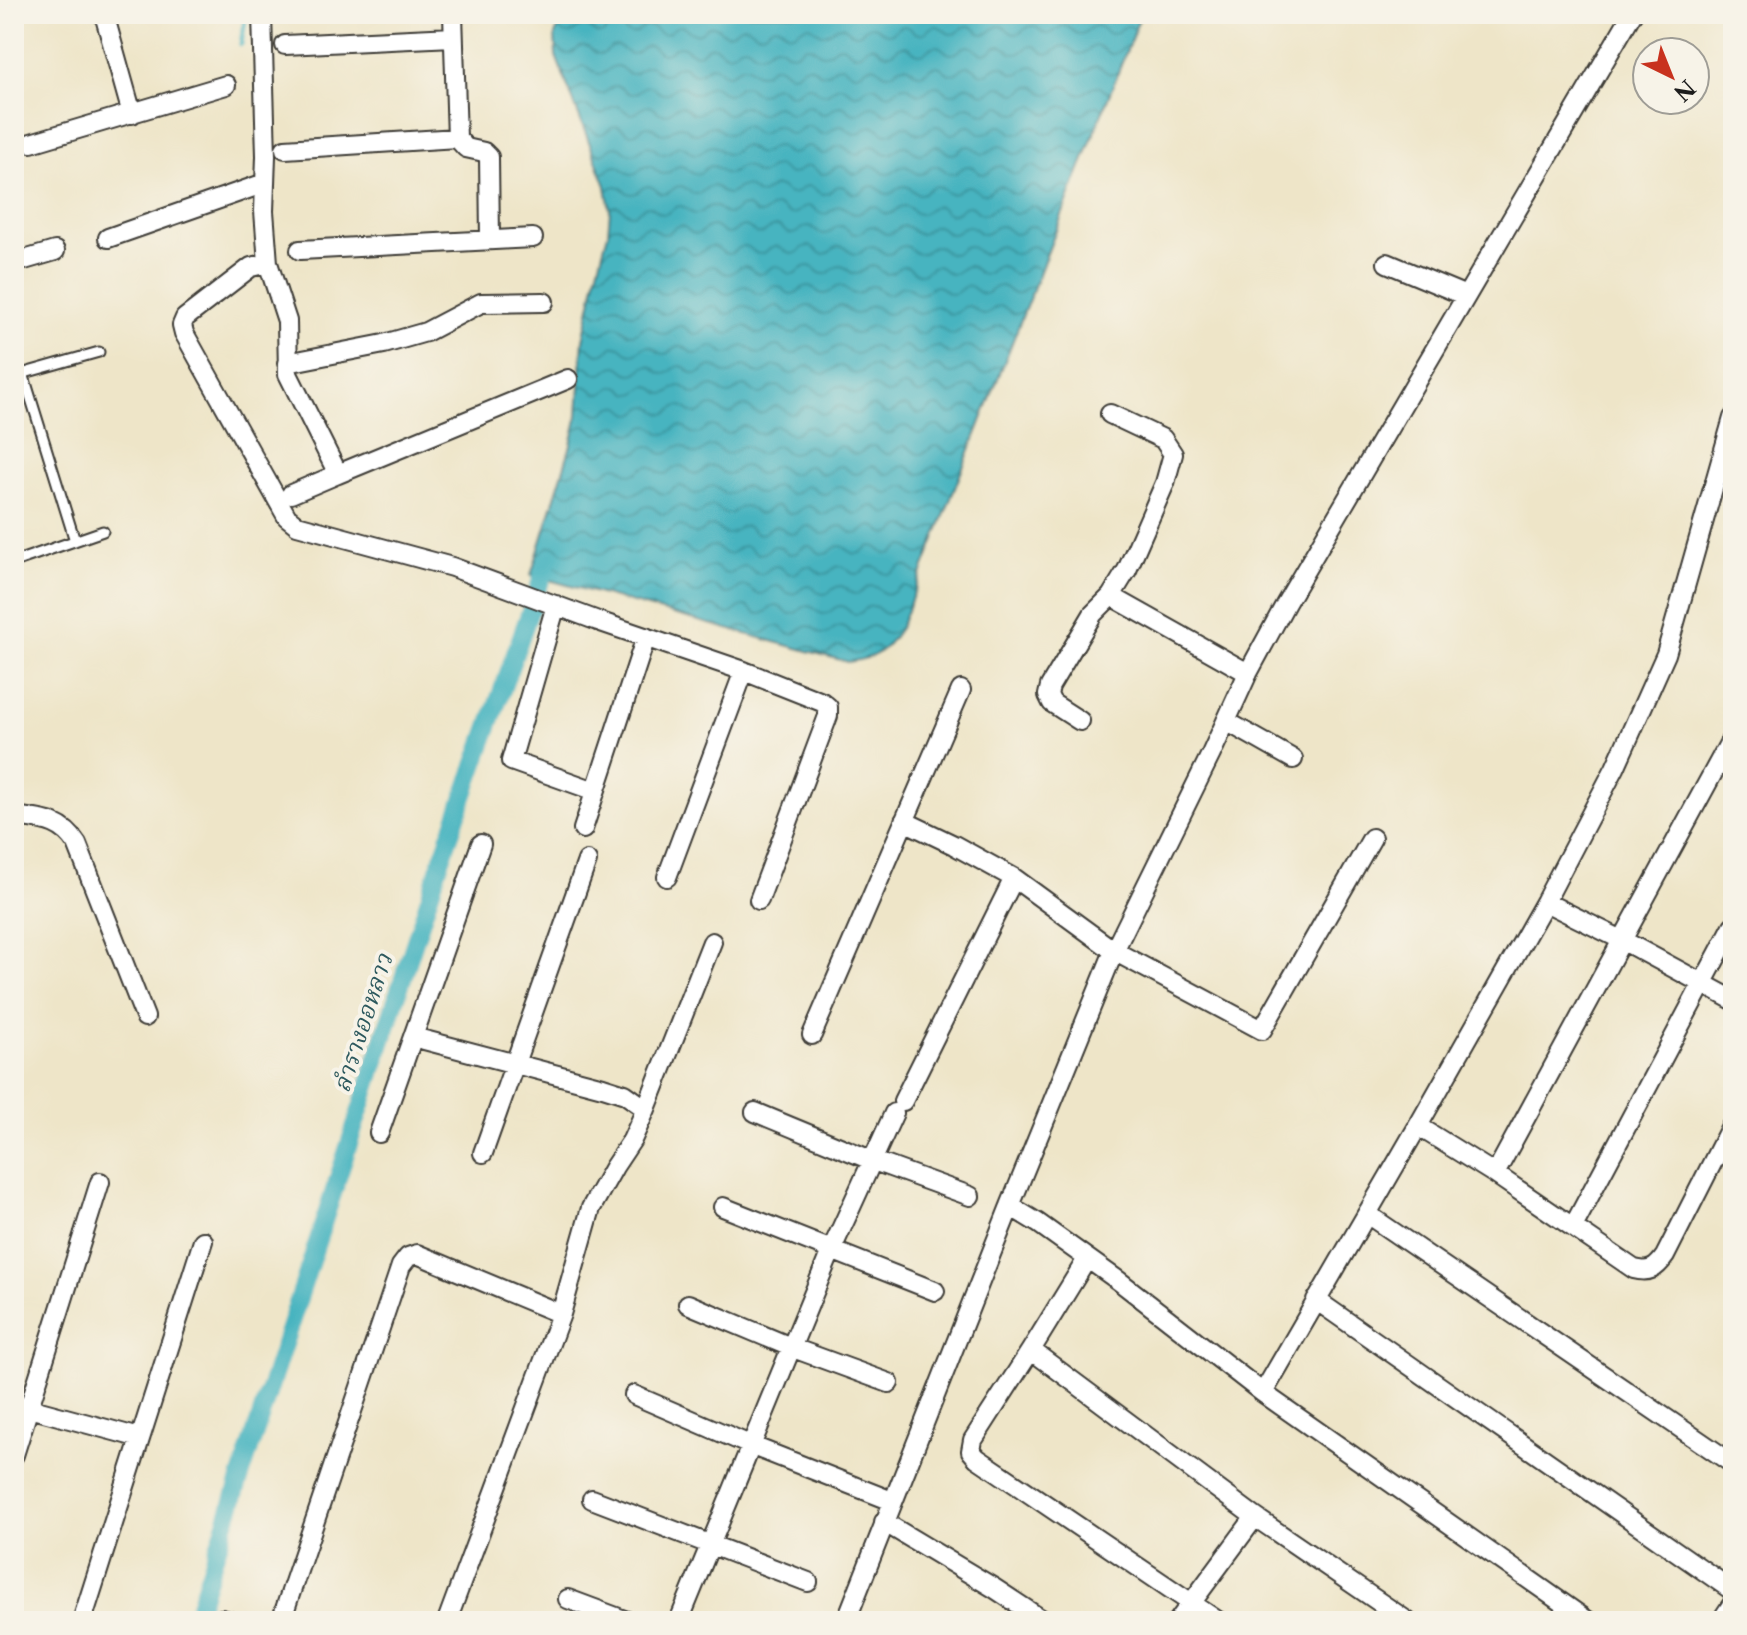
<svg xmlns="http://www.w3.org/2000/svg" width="1747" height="1635" font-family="'Libre Caslon Text','Noto Serif Thai',serif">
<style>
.water{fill:url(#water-waves);stroke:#31686e;stroke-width:2}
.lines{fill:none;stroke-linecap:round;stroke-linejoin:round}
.stream{stroke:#46b4c0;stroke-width:5}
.canal{stroke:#46b4c0;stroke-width:18}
.lane-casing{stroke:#3c3a36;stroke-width:13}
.street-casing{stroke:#3c3a36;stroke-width:22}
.lane{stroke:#fff;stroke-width:9}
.street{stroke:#fff;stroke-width:18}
.labels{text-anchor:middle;stroke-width:8;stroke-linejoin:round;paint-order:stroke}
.water-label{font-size:24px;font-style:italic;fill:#2d595e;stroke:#f7f3e8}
</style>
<defs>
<pattern id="water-waves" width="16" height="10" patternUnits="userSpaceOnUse" patternTransform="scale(2)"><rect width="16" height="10" fill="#46b4c0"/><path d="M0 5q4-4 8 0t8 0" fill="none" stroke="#3a929b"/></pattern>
</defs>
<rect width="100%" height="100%" fill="#f7f3e8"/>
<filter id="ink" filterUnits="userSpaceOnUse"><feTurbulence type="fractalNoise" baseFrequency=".0125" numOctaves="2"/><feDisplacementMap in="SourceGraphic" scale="16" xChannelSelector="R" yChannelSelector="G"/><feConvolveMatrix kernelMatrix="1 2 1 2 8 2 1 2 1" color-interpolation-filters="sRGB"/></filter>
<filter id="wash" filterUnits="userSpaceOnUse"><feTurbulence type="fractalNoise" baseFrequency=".006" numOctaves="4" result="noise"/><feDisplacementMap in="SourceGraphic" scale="32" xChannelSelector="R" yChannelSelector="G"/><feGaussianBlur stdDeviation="1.8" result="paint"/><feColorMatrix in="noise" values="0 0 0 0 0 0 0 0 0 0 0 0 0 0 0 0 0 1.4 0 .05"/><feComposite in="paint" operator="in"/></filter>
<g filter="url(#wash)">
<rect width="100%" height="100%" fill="#eee5c8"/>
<!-- water -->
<path class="water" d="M564,14H1141L900,628C884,652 877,658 848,662L531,575L571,445L578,415L583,340L597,274L608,233L610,210L606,186L556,56L555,35Z"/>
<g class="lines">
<!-- stream -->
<path class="stream" d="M241,44L246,14"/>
<!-- canal -->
<path class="canal" d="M194,1621L440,864L549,558"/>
</g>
</g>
<g filter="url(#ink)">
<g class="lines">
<defs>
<path id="lane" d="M23,373L75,541
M14,376L99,352
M14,562L103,531"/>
<path id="street" d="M104,14L132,114
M262,14L266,156L264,211L268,263L287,321L288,374L338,474L568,379
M453,14L457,138L466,148L484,152L489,157L490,239
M285,45L453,37
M31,143L226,85
M285,149L457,138
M108,238L265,183
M300,250L533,238
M14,263L55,251
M268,263L251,267L185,318L182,325L184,333L287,517L297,525L452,567L598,621L744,671L822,702L828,707V716L759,900
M1387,263L1466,296
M287,363L384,344L426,332L481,303L544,302
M291,494L338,474
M1111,596L1248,673
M556,605L511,761L595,791
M1080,721L1052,703L1048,695L1050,686L1093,614L1111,596L1127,570L1165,483L1173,454L1163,439L1110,414
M1226,721L1293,759
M14,816C41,820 61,819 77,844L145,1017
M904,821L954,845L1014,878L1114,951L1262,1030L1372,838
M583,829L646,637
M667,877L744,671
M1545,902L1622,940L1733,1000
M812,1035L961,690
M413,1037L603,1087L625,1094L646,1109
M903,1101L1014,878
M755,1112L871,1160L970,1196
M1418,1126L1495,1174L1634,1269C1649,1273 1656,1269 1665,1256L1733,1122
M379,1133L481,844
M483,1153L587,861
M1495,1174L1733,736
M1010,1206L1038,1223L1119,1281L1263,1393L1588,1621
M723,1207L935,1291
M1367,1214L1733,1464
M1573,1227L1733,926
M1087,1259L1031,1350L973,1440L971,1451L977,1458L1218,1621
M1316,1300L1733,1591
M688,1304L793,1348L889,1383
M1031,1350L1255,1517L1407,1621
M1263,1393L1418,1126L1545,902L1615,768L1666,654L1733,418
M634,1395L750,1445L892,1501
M14,1404L140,1438
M14,1455L100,1182
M592,1499L808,1582
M884,1522L994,1588L1044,1621
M568,1599L627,1621
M222,1619L229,1621
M82,1621L203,1241
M281,1621L401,1266L408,1257L417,1254L561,1314
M447,1621L561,1314L591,1208L614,1167L632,1140L646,1109L712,942
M679,1621L831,1251L894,1113
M846,1621L1010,1206L1114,951L1211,754L1248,673L1286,603L1632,14
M1178,1621L1255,1517
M1721,1621L1733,1603"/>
</defs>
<!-- lane casing -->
<use href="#lane" class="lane-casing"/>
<!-- street casing -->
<use href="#street" class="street-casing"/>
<!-- lane -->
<use href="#lane" class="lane"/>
<!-- street -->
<use href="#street" class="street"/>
</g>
</g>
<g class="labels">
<!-- water labels -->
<g class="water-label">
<text transform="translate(363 1023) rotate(-72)" y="8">ลำรางออหลาว</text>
</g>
</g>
<!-- margin -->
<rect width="1747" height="1635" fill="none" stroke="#f7f3e8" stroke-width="48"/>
<!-- north arrow -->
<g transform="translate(1671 76) rotate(137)"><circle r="38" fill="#f7f3e8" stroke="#9f9d96" stroke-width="2"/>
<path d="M0-6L14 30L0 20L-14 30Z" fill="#c8321e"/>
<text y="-12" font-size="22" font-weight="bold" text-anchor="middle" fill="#1c1c1c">N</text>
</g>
</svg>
